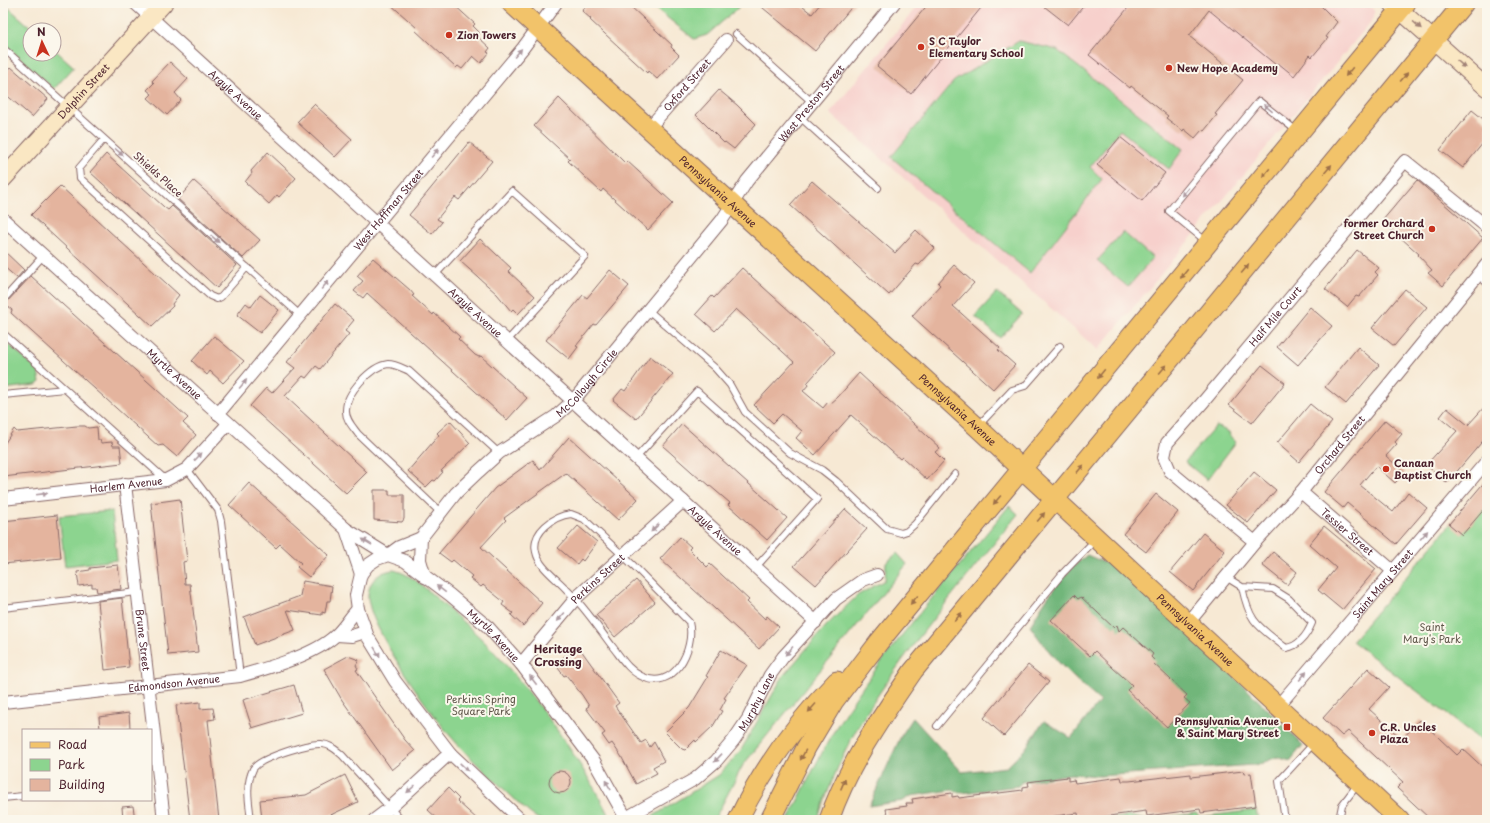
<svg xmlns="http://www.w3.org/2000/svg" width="1490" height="823" font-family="'Playpen Sans',sans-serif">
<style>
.built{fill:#f7d0cc}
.green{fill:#8cd48f;stroke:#6b7a5d}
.forest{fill:#71b67a;stroke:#5e6a52}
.building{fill:#e4b49e}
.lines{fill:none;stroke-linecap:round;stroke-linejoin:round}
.service-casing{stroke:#876666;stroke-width:8}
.minor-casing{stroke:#876666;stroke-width:14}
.secondary-casing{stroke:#876666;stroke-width:19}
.primary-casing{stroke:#876666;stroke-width:21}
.service{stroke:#fff;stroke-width:6}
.minor{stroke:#fff;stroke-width:12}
.secondary{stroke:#fae7c3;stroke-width:17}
.primary{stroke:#f2c36a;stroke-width:19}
.oneway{fill:#a28377}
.oneway2{fill:#ae9aa0}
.oneway3{fill:#9e714a}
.poi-dot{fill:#c8321e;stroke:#fbf7ec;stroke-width:1.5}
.labels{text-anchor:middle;stroke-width:4;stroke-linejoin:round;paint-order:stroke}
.poi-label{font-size:10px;font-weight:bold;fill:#4a1f2b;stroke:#fbf7ec;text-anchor:start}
.street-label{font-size:10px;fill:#4a1f2b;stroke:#fbf7ec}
.park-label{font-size:10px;fill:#5e5549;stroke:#fbf7ec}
.neighbourhood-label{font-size:11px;font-weight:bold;fill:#4a1f2b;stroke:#fbf7ec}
</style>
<rect width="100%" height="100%" fill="#fbf7ec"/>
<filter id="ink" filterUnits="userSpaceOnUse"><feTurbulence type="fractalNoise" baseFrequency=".025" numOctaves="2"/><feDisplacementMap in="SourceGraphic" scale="8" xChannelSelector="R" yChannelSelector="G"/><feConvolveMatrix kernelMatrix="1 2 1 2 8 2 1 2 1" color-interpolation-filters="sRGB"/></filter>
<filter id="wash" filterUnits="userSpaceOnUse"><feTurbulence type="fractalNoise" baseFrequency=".012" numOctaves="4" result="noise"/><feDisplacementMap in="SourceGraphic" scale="16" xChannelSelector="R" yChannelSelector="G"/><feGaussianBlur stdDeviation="0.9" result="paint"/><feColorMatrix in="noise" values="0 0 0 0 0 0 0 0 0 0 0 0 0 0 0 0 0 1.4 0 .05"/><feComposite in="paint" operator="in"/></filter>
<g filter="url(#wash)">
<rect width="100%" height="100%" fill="#f7e9d4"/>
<!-- built -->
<path class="built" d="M920,3H1366L1374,10V18L1098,350L830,113Z"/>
<!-- green -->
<path class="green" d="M3,3L34,30H30V54H54V49L74,67L54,89L3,43Z
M649,3H733L739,7L707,35L694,39Z
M1019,41L1057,50L1183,149L1169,169L1120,130L1090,167L1102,179L1030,273L891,157L954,81Z
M1123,232L1153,258L1128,287L1097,261Z
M997,292L1022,314L1000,338L975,316Z
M6,345L11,346L38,371L40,382L36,385L3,389V346Z
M1216,426L1229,432L1230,436L1236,442L1207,480L1185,462Z
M1487,481V745L1352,641Z
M1009,506L1018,514C964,581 907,647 862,720C843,751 830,786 817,820H788C807,783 824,745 847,710C895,638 954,573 1009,506Z
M112,511L117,560L65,566L59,516Z
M897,553L907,564L743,765L714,820H647L719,775L741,750L783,676L827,625L858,595L885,580L886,563Z
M394,570C414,575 429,592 444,605C462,621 481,637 497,655C540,702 583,763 611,820C599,820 549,823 541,820C529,815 518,802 508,793C489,775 469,758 452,738C431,714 366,624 368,595C369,580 380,571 394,570Z
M1256,810L1258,820H1106L1130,816L1146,820L1196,813L1200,817Z"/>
<!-- forest -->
<path class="forest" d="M1087,555L1131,574L1303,745L1290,761L1277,757L1260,764L1253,765L1100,776L1071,774L1022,782L1018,786L962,793L952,790L911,796L903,801L869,806L901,736L913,718L962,772L1007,767L1025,749L1044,721L1071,738L1100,701C1070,675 1052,658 1030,626C1046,598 1062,574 1087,555Z"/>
<g id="blocks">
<!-- building -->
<path class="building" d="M389,3H452L475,24L473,26L480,33L477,36L490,48L487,52L489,53L481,63L473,56L462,69L458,66L456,68L415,30L417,28Z
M589,3H623L628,8L630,6L672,45L671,47L679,55L657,79L648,71L647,73L590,20L591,19L582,11Z
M757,3H798L812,14L821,3H855L815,51Z
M929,3H985L911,94L877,66Z
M1040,3H1086L1068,25Z
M1132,3H1318L1337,22L1326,37L1328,38L1312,57L1310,55L1294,76L1278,63L1276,65L1209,10L1189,36L1243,80L1215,114L1217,115L1204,131L1202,130L1195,138L1184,129L1183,131L1166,118L1168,116L1131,86L1130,88L1089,55Z
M170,62L188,79L175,93L181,100L167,115L148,98L152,94L147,90L154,83L152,81Z
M11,67L48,99L32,117L3,92V76Z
M719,90L737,105L756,124L734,149L725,142L724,143L696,115Z
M559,98L625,163L627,161L673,203L648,230L603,189L601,192L568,161L570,159L534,126Z
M314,104L352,139L335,157L297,122Z
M1472,110L1487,122V138L1463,168L1440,150Z
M1120,137L1165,173L1142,201L1097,165Z
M469,142L492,161L459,200L455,197L437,219L442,222L432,234L409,215Z
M268,152L296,178L279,197L277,195L269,204L245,182L252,173L251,171Z
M106,154L164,207L168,210L172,206L237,265L217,288L90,172Z
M1417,180L1483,238L1443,286L1428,273L1432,270L1418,255L1419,254L1382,221Z
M194,181L260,240L243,258L178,199Z
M812,181L895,253L916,230L935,248L919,265L916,264L889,295L790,205Z
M60,186L179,295L172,304L173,306L152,326L31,215Z
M480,239L511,268L508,271L535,296L518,314L513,309L511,311L497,294L460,261Z
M3,250L24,270L17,278L3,266Z
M1357,250L1379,268L1375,272L1378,275L1359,297L1356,296L1347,307L1325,289Z
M373,258L410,290L414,295L412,296L433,315L434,313L460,337L458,339L475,355L479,357L481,356L527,398L507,420L367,293L363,298L354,291L363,281L357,276Z
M954,265L974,283L953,306L1000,348L998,350L1015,365L993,389L912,316L940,285L938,283Z
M742,268L835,352L807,383L809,384L803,391L823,408L828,402L830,404L838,397L859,373L940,448L935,452L944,461L927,480L902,457L900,459L851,415L815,455L796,438L802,431L782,414L773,423L754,405L794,362L736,309L715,331L696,314L712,296L714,298Z
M610,270L629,286L596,325L594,324L576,346L578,347L569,359L546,340L583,295L587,298Z
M31,276L188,418L183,423L196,435L177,457L163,445L158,446L11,313L12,310L5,304Z
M1405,289L1427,307L1394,346L1372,328Z
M260,295L279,310L260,333L237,315L246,303L251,307Z
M335,304L354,320L345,331L349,334L320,369L316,366L306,378L303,376L285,396L367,472L346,493L250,406L266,388L272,393L295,368L287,362Z
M1310,307L1332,326L1298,365L1277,347Z
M214,336L244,361L223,383L210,371L207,375L192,361Z
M1358,347L1379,365L1346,404L1325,387Z
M650,356L673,374L636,419L613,400L622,389L625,391Z
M1262,365L1285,383L1252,423L1229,405Z
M1310,404L1332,422L1299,462L1277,443Z
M1487,404V436L1447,483L1426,465L1457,431L1440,417L1447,408L1468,425Z
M1385,420L1402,434L1395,442L1397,444L1386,456L1405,473L1395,483L1376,466L1360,485L1393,512L1408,492L1427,508L1396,544L1347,503L1343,508L1324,492Z
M450,421L470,443L441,471L443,472L435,481L433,480L426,487L408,471L439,435L437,433Z
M682,424L787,518L767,540L728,505L730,503L702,479L701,480L663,446Z
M77,426H85L88,428L97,427L98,440H100L101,443L112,442L113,446H120L122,463L3,477V446L14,429L17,432Z
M569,437L638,499L618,520L566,473L504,518L506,520L481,547L542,603L523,626L511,615L513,613L502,605L504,602L483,585L481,587L470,578L472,576L453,560L451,562L439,553L495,488L533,460L540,470Z
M1254,472L1276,490L1248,523L1226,505Z
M1487,479V506L1462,535L1449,524Z
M249,483L329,555L309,577L297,567L301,563L280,544L276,548L229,505Z
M374,490H389V495H404V519L402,522L374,520Z
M1156,494L1178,512L1146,552L1123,534Z
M180,499L187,561L183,562L185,584H190L198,652L168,655L151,503Z
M845,509L867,529L816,585L794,566Z
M57,515L61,558L3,564V521Z
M578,526L597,542L583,561L581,559L577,564L558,548Z
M1324,526L1376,569L1342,610L1318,590L1336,568L1309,544Z
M1203,533L1225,551L1193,591L1170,572Z
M680,537L691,547L689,549L707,567L710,564L749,600L747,602L765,619L767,616L779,627L759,649L660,559Z
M1273,552L1297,572L1287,585L1262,565Z
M118,565L121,589L97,592L96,587H92V584L79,586L77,572L90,570V568Z
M636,580L655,602L615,637L596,615Z
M303,581L332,586L330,601H327L325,613L322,612V615L287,610L295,630L255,645L244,617L300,596Z
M1074,595L1078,599L1081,597L1114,628L1117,625L1119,631L1123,627L1153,654L1151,657L1155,661L1153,663L1187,695L1184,698L1190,703L1167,727L1127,690L1132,685L1113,668L1095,651L1090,656L1051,620Z
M122,598L129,667L105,670L98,601Z
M578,646L619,703L615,706L641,743L646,740L650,747L654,742L664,761L653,767L657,773L636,784L621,756L612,743L609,745L602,735L605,733L586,708L589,706L582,695L566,675L564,676L555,664Z
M721,650L747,665L724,698L726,699L720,710L722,711L713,726L696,742L695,740L685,750L682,749L665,732L689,708L708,677L706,676Z
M348,656L359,660L356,665L358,669L356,670L405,740L415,751L392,770L342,700L324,669Z
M1028,665L1049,682L1004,736L984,718Z
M1368,668L1389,687L1369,709L1402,739L1420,720L1457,755L1463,749L1487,771V820H1431L1397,788L1403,782L1348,731L1342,736L1323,718Z
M294,685L302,713L252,728L243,700Z
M200,702V709L213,708L215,719L208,720L219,820H190L176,705Z
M129,713L130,728H128V730H100L99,717Z
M1243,771L1244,774L1251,773L1256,806L1201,813L1200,809L1147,816L1146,811L1079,820L1078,813L1025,820H888L886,809L907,806L906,803H913L912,799L952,793V797L958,796L959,798L1023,790V787L1029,786L1028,782L1042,780L1068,777V781L1074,780L1075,783L1121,777L1122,781H1129L1191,774V777Z
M549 782a11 11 0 1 1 22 0a11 11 0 1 1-22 0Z
M345,775L358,802L320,820H262L260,800L306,795Z
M448,788L459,799L457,801L478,820H439L428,810Z
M133,806L135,820H123L122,807Z"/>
</g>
</g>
<g filter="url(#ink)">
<use href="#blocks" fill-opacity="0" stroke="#876666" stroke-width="1"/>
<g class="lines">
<defs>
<path id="service" d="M736,34L812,102
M3,48L300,315
M800,117L878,188
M104,139L79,168L80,178L210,296L217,299L221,297L247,267
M1207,242L1169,211L1259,101L1298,132
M435,275L512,191L585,256L507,341
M1478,275L1487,283
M3,300L43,256
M648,310L715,368L730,385L745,412L790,453L822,470L836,481L887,529L901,533L907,531L915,524L955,474
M3,338L5,335L166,480
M3,395L65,389
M978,426L1012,390L1025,386L1060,346
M636,458L697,391L817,499L756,567
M187,469L218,510L221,521L240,676
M440,512L358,434C353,427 345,419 346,410C346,393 371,366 388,364C395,364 402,368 409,371L499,453
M571,514L584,519L634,566L689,622C696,649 673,693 641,676C628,670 621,657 612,646C597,626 584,606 566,589C556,578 539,567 536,552C531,532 554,516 571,514Z
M1226,577L1242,587L1273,589L1289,599L1312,623C1307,635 1300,646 1286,648C1257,625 1250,624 1242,587
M3,608L137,592
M937,726L1062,574L1096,539
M3,798L23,796
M251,820C249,802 245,786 253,769C259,758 309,743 321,744C330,744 336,750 342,755L401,820
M1285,820L1279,781L1314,743
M1339,820L1342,805L1358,784"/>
<g id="minor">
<path id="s1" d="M135,3L816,622"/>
<path id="s2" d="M648,129L726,40"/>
<path id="s3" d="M3,219L346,529L388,555L399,547L421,538L456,493L478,472L499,453L556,416L573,401L722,220L747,181L894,3"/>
<path id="s4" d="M218,414L523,48L556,3"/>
<path id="s5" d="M125,484L164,820"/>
<path id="s6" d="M1301,492L1393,571"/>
<path id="s7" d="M3,499L166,480L187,469L228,424"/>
<path d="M346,529L361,574"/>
<path d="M421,538L420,560L425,577"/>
<path id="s8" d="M1255,542L1170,471L1164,457L1167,443L1204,401L1405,161L1487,227"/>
<path id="s9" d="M1188,623L1255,542L1301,492L1487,264"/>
<path d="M337,635L352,636L365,632"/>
<path id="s10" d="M521,664L576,598L683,501"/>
<path id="s11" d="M3,702L240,676C268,668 315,655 336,635C344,628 350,617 358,609"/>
<path id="s12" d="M1278,706L1487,461"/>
<path id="s13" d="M626,818L695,779L716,761L733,741L748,719L770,675L783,657L836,599L863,580L877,575"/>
<path d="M374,820L390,808L450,753"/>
<path id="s14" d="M521,820L450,753L395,681L368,637L358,609L356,595L361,574L368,565L377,559L388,555L405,561L450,595L488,627L521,664L594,761L627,820"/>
</g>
<g id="secondary">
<path d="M1392,3L1487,88"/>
<path id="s15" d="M3,179L164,3"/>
</g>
<g id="primary">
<path id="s16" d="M511,3L977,427L1400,820"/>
<path d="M738,820C763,768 797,722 837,681"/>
<path d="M770,820L806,748L834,701L879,642L1406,3"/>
<path d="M829,820C848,765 880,719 913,671L1464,3"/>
</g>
</defs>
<!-- service casing -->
<use href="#service" class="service-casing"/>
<!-- minor casing -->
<use href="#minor" class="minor-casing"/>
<!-- secondary casing -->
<use href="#secondary" class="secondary-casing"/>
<!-- primary casing -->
<use href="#primary" class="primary-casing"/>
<!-- service -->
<use href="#service" class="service"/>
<!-- minor -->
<use href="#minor" class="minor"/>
<!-- secondary -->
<use href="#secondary" class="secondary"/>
<!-- primary -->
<use href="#primary" class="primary"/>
</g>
<!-- one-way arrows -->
<defs><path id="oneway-solid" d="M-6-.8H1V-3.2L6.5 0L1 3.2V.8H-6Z"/></defs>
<g class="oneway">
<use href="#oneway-solid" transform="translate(1417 25) rotate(42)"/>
<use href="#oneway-solid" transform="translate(1461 64) rotate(42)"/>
</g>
<g class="oneway2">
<use href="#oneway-solid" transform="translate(518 53) rotate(-50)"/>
<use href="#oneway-solid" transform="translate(1268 108) rotate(-141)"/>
<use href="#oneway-solid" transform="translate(119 152) rotate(42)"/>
<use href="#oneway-solid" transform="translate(435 153) rotate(-50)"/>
<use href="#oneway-solid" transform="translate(1185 192) rotate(129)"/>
<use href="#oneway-solid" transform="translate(215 239) rotate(42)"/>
<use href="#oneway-solid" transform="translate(325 285) rotate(-50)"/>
<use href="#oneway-solid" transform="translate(243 384) rotate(-50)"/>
<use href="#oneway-solid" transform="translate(198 457) rotate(-46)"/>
<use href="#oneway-solid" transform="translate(42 494) rotate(-7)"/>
<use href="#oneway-solid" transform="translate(655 528) rotate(136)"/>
<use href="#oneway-solid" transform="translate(1424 535) rotate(-49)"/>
<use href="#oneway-solid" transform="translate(367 542) rotate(-148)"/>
<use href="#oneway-solid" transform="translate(441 589) rotate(-143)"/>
<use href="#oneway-solid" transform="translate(561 617) rotate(130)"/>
<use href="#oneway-solid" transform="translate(789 651) rotate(132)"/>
<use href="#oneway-solid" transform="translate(377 652) rotate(59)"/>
<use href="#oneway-solid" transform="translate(1303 676) rotate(-50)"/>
<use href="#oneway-solid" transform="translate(533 680) rotate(-127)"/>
<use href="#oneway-solid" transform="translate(718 758) rotate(133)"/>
<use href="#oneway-solid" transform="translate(464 767) rotate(44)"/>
<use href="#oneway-solid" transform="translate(608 785) rotate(-121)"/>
<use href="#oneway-solid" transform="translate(411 789) rotate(138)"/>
</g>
<g class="oneway3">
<use href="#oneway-solid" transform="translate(1349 72) rotate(129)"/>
<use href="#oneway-solid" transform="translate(1404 77) rotate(-50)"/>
<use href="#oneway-solid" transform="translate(1328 169) rotate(-50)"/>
<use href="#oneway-solid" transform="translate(1266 173) rotate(129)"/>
<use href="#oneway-solid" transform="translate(1245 269) rotate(-50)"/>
<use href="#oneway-solid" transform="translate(1184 274) rotate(129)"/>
<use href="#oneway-solid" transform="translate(1163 369) rotate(-50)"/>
<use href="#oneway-solid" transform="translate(1101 374) rotate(129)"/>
<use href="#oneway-solid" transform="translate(1080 469) rotate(-50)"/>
<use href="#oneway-solid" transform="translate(997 500) rotate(130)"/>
<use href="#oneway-solid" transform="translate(1041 517) rotate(-50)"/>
<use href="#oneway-solid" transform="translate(914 600) rotate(130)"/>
<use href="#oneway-solid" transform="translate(958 617) rotate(-50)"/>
<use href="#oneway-solid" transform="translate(812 708) rotate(132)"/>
<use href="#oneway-solid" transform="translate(803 755) rotate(118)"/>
<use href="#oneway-solid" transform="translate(843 784) rotate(-67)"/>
</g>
</g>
<!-- markers -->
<g class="poi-dot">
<circle cx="449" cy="35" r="4"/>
<circle cx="921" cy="47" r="4"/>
<circle cx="1169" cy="68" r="4"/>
<circle cx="1432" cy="229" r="4"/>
<circle cx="1386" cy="469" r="4"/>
<rect x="1283" y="723" width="8" height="8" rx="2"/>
<circle cx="1372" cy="733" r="4"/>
</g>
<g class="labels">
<!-- poi labels -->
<g class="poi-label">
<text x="457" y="39">Zion Towers</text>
<text x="929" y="45">S C Taylor<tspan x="929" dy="12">Elementary School</tspan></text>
<text x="1177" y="72">New Hope Academy</text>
<text x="1424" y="227" text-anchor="end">former Orchard<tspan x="1424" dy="12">Street Church</tspan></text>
<text x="1394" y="467">Canaan<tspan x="1394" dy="12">Baptist Church</tspan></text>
<text x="1279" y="725" text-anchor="end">Pennsylvania Avenue<tspan x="1279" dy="12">&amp; Saint Mary Street</tspan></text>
<text x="1380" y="731">C.R. Uncles<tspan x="1380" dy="12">Plaza</tspan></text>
</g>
<!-- street labels -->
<g class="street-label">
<text dy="4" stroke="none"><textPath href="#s2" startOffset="59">Oxford Street</textPath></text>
<text dy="4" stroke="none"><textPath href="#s15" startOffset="119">Dolphin Street</textPath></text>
<text dy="4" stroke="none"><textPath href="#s1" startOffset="136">Argyle Avenue</textPath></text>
<text dy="4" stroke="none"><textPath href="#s3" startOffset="1137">West Preston Street</textPath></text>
<text transform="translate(158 174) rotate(42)" y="4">Shields Place</text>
<text dy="4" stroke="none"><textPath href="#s16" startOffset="280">Pennsylvania Avenue</textPath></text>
<text dy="4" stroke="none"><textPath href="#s4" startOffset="266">West Hoffman Street</textPath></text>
<text dy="4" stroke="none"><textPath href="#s1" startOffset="460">Argyle Avenue</textPath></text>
<text dy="4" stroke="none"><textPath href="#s8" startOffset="307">Half Mile Court</textPath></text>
<text dy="4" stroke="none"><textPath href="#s3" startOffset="231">Myrtle Avenue</textPath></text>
<text dy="4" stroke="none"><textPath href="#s3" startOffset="778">McCollough Circle</textPath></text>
<text dy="4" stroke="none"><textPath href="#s16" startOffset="604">Pennsylvania Avenue</textPath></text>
<text dy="4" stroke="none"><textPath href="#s9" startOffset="234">Orchard Street</textPath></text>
<text dy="4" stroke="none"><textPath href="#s7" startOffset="124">Harlem Avenue</textPath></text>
<text dy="4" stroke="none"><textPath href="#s1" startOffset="784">Argyle Avenue</textPath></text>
<text dy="4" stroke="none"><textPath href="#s6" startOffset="61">Tessier Street</textPath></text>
<text dy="4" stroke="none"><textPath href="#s10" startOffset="115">Perkins Street</textPath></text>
<text dy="4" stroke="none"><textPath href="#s12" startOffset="161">Saint Mary Street</textPath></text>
<text dy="4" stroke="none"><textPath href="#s16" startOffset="928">Pennsylvania Avenue</textPath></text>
<text dy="4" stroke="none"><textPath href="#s14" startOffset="473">Myrtle Avenue</textPath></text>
<text dy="4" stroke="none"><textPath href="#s5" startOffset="157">Brune Street</textPath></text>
<text dy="4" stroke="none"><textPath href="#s11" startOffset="172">Edmondson Avenue</textPath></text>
<text dy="4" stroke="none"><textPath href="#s13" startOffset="179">Murphy Lane</textPath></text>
</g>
<!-- park labels -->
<g class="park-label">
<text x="1432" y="631">Saint<tspan x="1432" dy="12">Mary's Park</tspan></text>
<text x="481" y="703">Perkins Spring<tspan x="481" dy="12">Square Park</tspan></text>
</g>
<!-- neighbourhood labels -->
<g class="neighbourhood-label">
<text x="558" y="653">Heritage<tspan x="558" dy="13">Crossing</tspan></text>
</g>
</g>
<!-- margin -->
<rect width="1490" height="823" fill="none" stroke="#fbf7ec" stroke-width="16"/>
<!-- legend -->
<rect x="22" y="729" width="130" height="72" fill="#fbf7ec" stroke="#b4a19f"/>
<rect x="30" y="742" width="20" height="6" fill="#f2c36a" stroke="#b4a19f"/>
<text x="58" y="749" font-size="12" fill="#4a1f2b">Road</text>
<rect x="30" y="759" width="20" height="12" fill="#8cd48f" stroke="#b4a19f"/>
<text x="58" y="769" font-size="12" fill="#4a1f2b">Park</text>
<rect x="30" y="779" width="20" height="12" fill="#e4b49e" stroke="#b4a19f"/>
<text x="58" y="789" font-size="12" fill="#4a1f2b">Building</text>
<!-- north arrow -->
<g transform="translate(42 42) rotate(356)"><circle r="19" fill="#fbf7ec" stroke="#b4a19f"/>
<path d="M0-3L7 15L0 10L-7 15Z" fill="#c8321e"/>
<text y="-6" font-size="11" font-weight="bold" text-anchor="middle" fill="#4a1f2b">N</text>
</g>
</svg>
